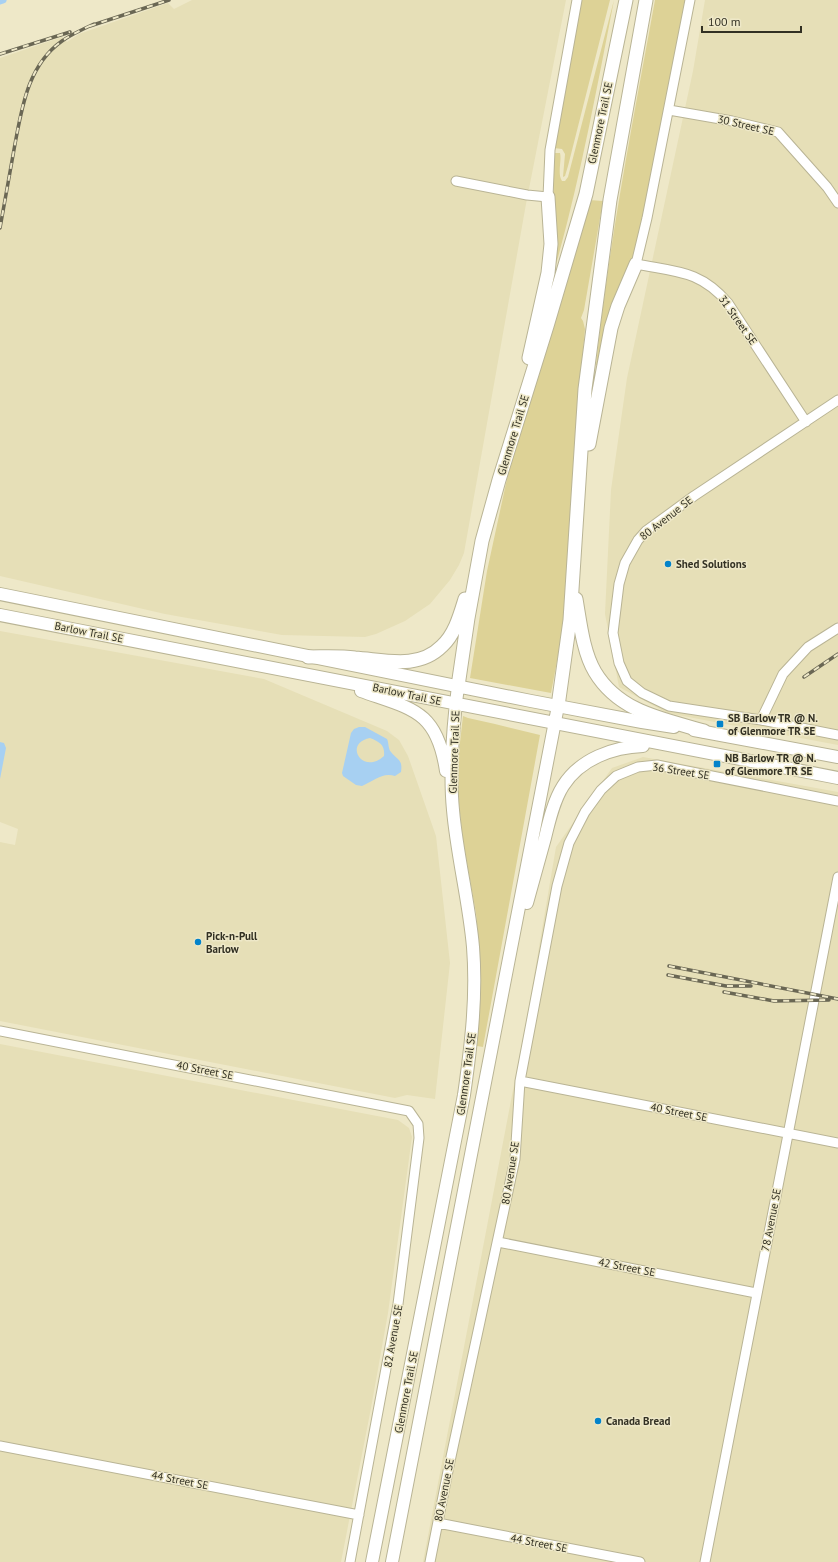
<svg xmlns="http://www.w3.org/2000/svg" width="838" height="1562" font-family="'PT Sans',sans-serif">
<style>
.built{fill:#e6dfb7}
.green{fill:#ddd296}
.water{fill:#a7d0f2;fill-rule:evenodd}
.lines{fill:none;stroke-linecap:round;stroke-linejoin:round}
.canal{stroke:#a7d0f2;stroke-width:7}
.minor-casing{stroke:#b9b495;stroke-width:11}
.major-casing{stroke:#b9b495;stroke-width:14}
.highway-casing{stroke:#b9b495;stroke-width:15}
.minor{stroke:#fff;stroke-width:9}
.major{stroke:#fff;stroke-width:12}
.highway{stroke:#fff;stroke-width:13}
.rail-casing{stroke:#6a6754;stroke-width:3.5}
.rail{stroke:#eee8c8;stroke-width:2;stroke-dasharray:6;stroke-linecap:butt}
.poi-dot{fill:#0383ca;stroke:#eee8c8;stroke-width:1.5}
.labels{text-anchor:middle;stroke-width:3;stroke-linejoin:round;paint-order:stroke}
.street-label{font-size:11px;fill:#323023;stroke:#eee8c8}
.poi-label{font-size:11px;font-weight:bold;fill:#323023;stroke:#eee8c8;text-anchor:start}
</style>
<rect width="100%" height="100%" fill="#eee8c8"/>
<!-- built -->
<path class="built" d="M192,0H566L526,204L464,553L459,565L450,580L430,604L405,621L376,634L365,637L282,635L165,614L0,576V58L62,37L67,42L79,34L168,3L174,9Z
M705,0H838V745L667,713L619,687L605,614L611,490L627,378L693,71Z
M0,631L264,679L387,731L399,740L408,756L436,836L450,963L435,1099L407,1095L395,1098L0,1021V842L15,845L18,829L0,822Z
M643,757L838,792V1562H423L529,1006L556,847L612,768Z
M0,1044L398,1120L409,1128L412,1137L411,1144L388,1313L371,1408L341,1562H0Z"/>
<!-- green -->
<path class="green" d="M581,0H610L568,166L565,176L563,177L565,154L562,149L554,148Z
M614,0C596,93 579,185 553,275L554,153H560C562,161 557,173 562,181H565L568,177Z
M655,0H687L643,227L599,366L596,365C609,242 633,121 655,0Z
M589,200L603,201L584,310L581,318L583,321L585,329L574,452L565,610L560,645L551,693L470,678L487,571L510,465Z
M463,716L468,718L495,724L540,735L483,1047L477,1046L481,989L479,946L476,913L463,841L458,795L459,751Z"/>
<!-- water -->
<path class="water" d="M359,727H365L387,739C389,743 388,749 391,752C397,760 403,759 401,772L395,776C382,772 374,781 362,786L356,785L343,776L342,773L351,733L354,729ZM370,738C380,742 385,745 384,756C362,776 343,743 370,738Z
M0,742L4,743L6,748L0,779Z"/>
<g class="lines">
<!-- canal -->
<path class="canal" d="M0,1L3,0"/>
<defs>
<path id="minor" d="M690,0L647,218L636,264C676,272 700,270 728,303L806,422
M669,110L732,121L778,132L827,187L838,203
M456,181L527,195L548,197L550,150L577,0
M838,400L694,496L646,531L638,540L625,563L619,584L613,633L619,663L627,681L642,693L669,706L761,720L838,735
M761,720L783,674L808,647L838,628
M0,1031L409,1111L418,1124L419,1138L398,1304L350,1562
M520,1081L838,1143
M498,1242L756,1293
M0,1446L359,1515
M438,1523L640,1562
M430,1562L449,1466L515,1159L520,1081L557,886L569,843L585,812L601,790L616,776L638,767L657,765L838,801
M705,1562L838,877"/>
<path id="major" d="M0,594L531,701L642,722L674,727
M0,615C279,669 558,725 838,778
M361,691C412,709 437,710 446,771
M694,730L838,757
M527,903C533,881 539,860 545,838C549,821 554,800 563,786C580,759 613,747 643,746
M372,1562L464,1095C471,1046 477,997 473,947C469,901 457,856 453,810C449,769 453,726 458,686
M392,1562L558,706"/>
<path id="highway" d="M529,358L548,273L551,244L548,197
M589,444L611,328L618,306L636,264
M576,599C580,622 583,652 595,672C619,712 663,719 704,731
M308,657C324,657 339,656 355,658C385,660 418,670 442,646C455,634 460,615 465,599
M458,686L468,618L482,541L499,480L547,326L586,194L626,0
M558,706L570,620L585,389L610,200L646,0"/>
</defs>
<!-- minor casing -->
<use href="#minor" class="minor-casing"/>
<!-- major casing -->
<use href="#major" class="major-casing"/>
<!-- highway casing -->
<use href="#highway" class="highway-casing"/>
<!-- minor -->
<use href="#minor" class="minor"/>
<!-- major -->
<use href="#major" class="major"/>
<!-- highway -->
<use href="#highway" class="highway"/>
<defs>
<path id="rail" d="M90,26L169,0
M0,54L70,32
M0,228C5,200 10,172 15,144C22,107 28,65 62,41C72,34 83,29 94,24
M804,677L838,654
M669,966L838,999
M668,975L726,986H751
M724,992L774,1001L829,1000"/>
</defs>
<!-- rail casing -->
<use href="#rail" class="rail-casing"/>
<!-- rail -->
<use href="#rail" class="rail"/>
</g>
<!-- markers -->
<g class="poi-dot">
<circle cx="668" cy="564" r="4"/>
<rect x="716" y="720" width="8" height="8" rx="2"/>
<rect x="713" y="760" width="8" height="8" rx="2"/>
<circle cx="198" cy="942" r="4"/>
<circle cx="598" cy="1421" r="4"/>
</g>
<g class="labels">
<!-- street labels -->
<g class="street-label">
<text transform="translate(600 123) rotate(-78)" y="4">Glenmore Trail SE</text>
<text transform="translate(746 125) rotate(13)" y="4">30 Street SE</text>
<text transform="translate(738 320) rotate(55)" y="4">31 Street SE</text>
<text transform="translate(513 435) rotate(-73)" y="4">Glenmore Trail SE</text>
<text transform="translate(666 518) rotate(-38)" y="4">80 Avenue SE</text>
<text transform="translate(89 632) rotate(11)" y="4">Barlow Trail SE</text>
<text transform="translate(407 694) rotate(12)" y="4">Barlow Trail SE</text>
<text transform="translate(454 752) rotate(-88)" y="4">Glenmore Trail SE</text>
<text transform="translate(681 771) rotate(9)" y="4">36 Street SE</text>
<text transform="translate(205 1070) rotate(11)" y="4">40 Street SE</text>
<text transform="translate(466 1074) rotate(-82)" y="4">Glenmore Trail SE</text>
<text transform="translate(679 1112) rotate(11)" y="4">40 Street SE</text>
<text transform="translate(510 1173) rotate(-81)" y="4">80 Avenue SE</text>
<text transform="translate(771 1220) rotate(-79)" y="4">78 Avenue SE</text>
<text transform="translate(627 1267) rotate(11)" y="4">42 Street SE</text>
<text transform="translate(393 1336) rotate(-80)" y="4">82 Avenue SE</text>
<text transform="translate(406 1392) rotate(-79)" y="4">Glenmore Trail SE</text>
<text transform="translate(180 1480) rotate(11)" y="4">44 Street SE</text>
<text transform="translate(444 1490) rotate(-79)" y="4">80 Avenue SE</text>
<text transform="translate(539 1543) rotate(11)" y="4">44 Street SE</text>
</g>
<!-- poi labels -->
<g class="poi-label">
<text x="676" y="568">Shed Solutions</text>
<text x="728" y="722">SB Barlow TR @ N.<tspan x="728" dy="13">of Glenmore TR SE</tspan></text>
<text x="725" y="762">NB Barlow TR @ N.<tspan x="725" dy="13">of Glenmore TR SE</tspan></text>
<text x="206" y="940">Pick-n-Pull<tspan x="206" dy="13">Barlow</tspan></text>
<text x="606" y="1425">Canada Bread</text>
</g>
</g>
<!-- scale -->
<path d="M702 26v6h99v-6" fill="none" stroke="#323023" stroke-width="2"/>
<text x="708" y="26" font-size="12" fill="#323023" stroke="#eee8c8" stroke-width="3" paint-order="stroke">100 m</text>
</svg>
